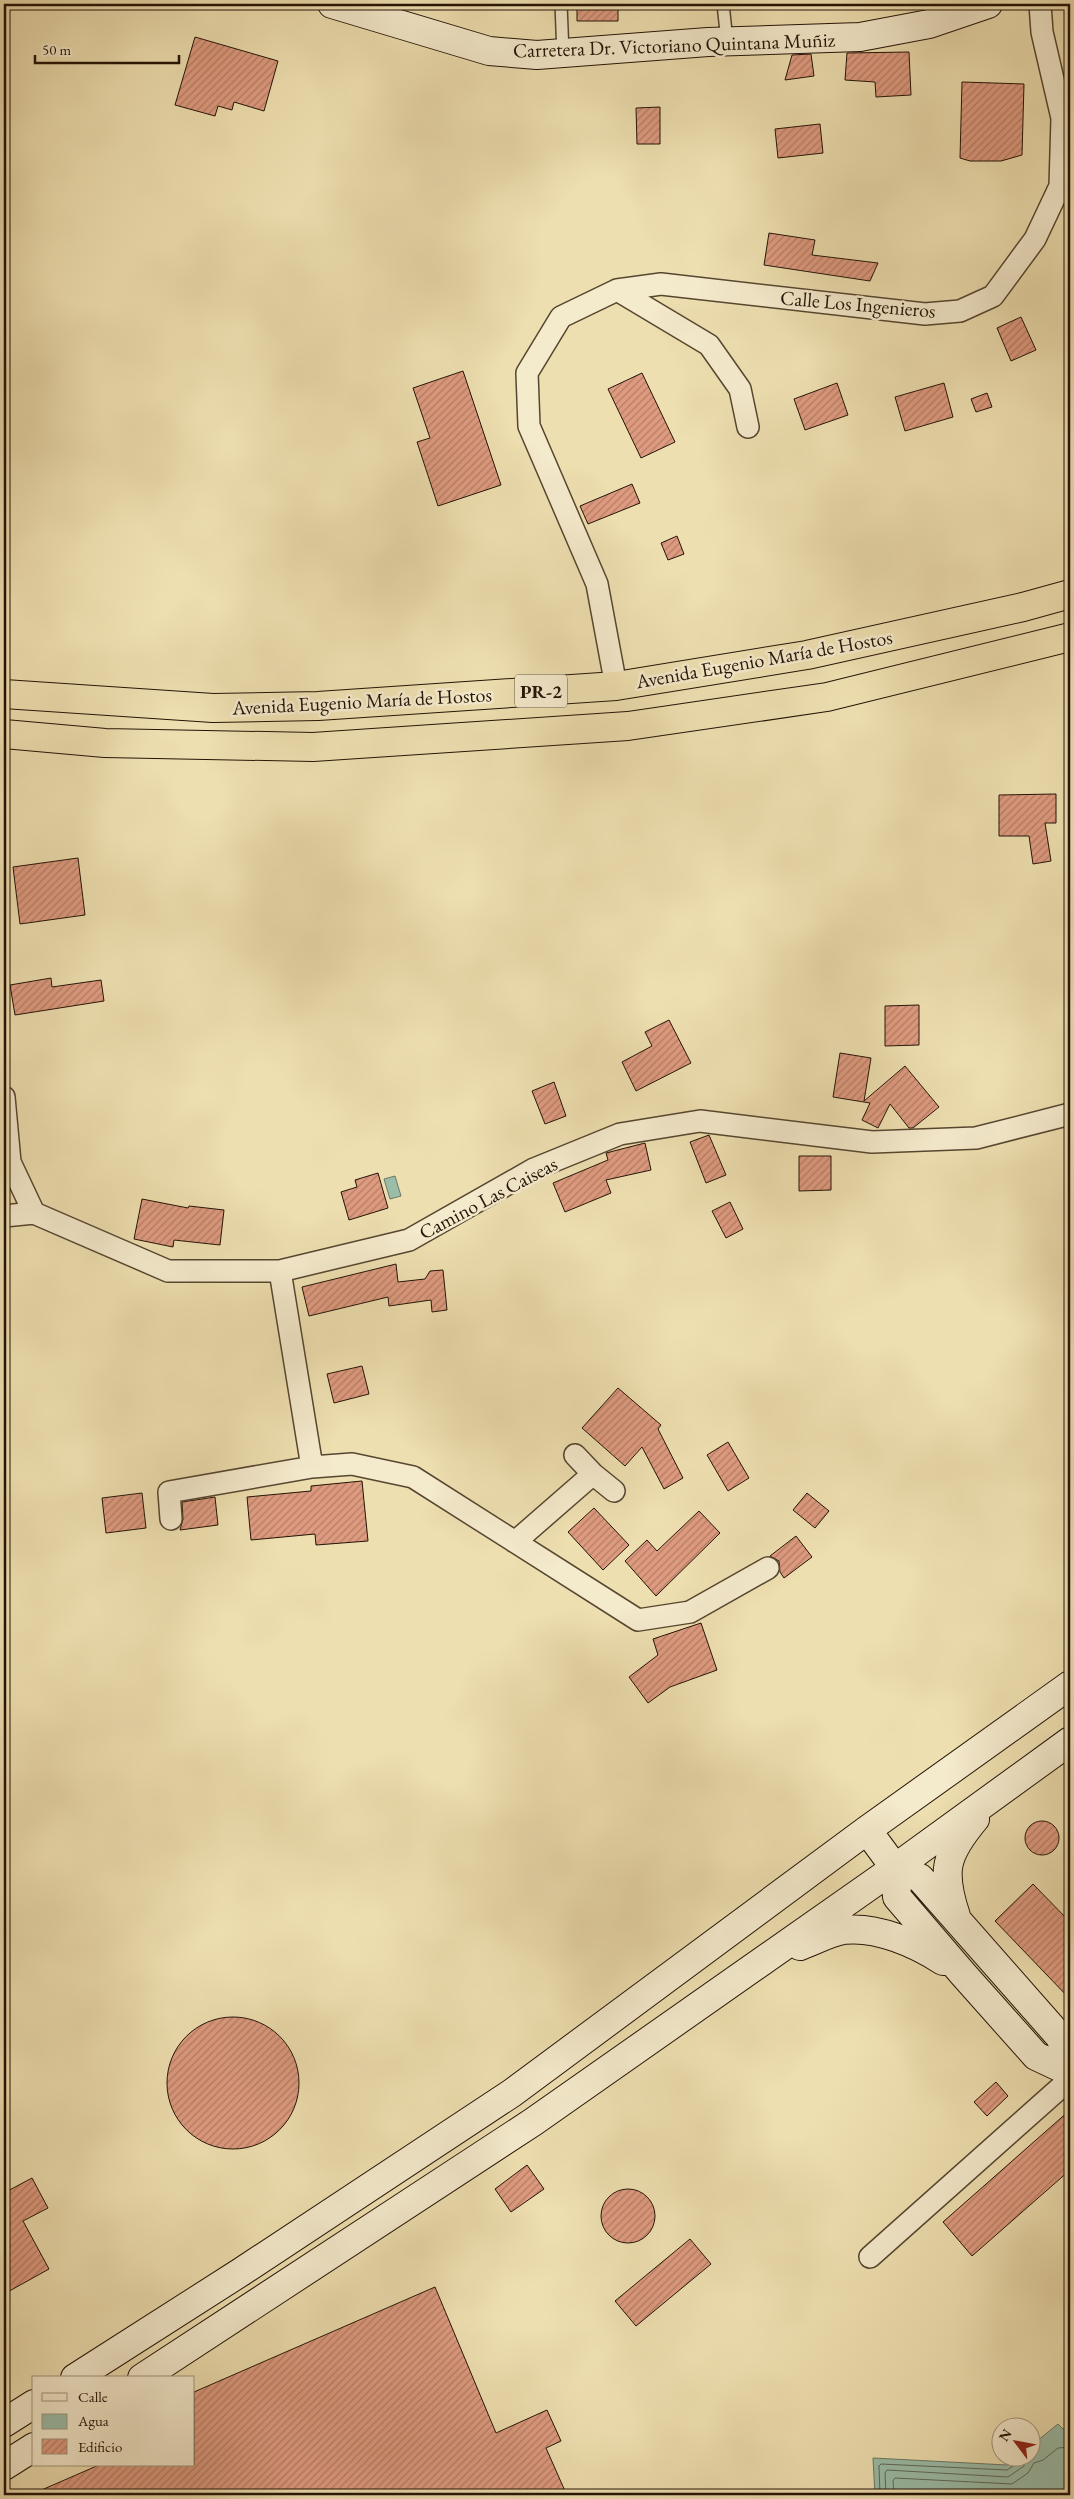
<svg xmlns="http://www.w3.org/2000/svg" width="1074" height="2499" font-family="'EB Garamond',serif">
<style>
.water{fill:#9abda8;stroke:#6a7967}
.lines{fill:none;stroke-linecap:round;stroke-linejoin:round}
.shore{stroke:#5e6857;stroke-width:1}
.building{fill:url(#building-hatch);stroke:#231306}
.lane-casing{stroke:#564630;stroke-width:14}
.street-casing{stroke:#564630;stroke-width:24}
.secondary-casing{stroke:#231306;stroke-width:30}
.highway-casing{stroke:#231306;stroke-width:30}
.lane{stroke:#f4eacc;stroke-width:11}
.street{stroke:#f4eacc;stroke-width:21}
.secondary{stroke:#f4eacc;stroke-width:28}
.highway{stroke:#eedfb0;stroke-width:28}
.labels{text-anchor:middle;stroke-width:5;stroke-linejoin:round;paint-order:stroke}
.shield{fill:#f4eacc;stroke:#625441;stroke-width:1}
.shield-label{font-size:19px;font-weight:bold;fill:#231306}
.street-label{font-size:20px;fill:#231306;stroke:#f4eacc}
</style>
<defs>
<pattern id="building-hatch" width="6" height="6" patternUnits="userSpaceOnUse" patternTransform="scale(1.25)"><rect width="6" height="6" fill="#df9b80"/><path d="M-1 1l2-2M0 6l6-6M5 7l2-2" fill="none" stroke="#b47d67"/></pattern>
</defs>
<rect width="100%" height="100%" fill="#eedfb0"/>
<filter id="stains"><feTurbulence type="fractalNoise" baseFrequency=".004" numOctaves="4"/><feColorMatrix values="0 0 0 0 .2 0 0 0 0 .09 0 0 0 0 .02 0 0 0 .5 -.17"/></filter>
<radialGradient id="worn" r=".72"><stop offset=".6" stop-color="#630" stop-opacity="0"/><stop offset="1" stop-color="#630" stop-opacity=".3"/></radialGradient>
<!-- water -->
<path class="water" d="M395,1176L401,1196L390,1199L384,1179Z
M1058,2424L1063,2429L1070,2424V2495H875L873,2458L1007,2465L1018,2457L1032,2456V2445Z"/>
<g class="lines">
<!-- shore -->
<path class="shore" d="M880,2495L879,2466L881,2464L1007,2470L1019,2462L1021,2456
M886,2495L885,2473L887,2470L1008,2477L1024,2466L1027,2456
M894,2495L893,2481L895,2478L1012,2484L1028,2473L1034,2463L1043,2460L1058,2448L1070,2447"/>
</g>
<!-- building -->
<path class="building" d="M577,4H618V21H577Z
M195,37L278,61L264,111L234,102L232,110L218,106L215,116L175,105Z
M909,52L911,95L876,97L875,82L845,80L847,53Z
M811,54L814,76L785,80L792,55Z
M962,82L1024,84L1022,155L1001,161H970L960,158Z
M660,107V144H637L636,108Z
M820,124L823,153L778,158L775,129Z
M769,233L815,240L812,255L878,263L870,281L764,265Z
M1021,317L1036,350L1011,361L997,328Z
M463,371L501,485L438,506L417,442L430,438L413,388Z
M642,373L675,442L641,458L608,389Z
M837,383L848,415L805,430L794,399Z
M944,383L953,417L905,431L895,397Z
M987,393L992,407L976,412L971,399Z
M632,484L640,503L588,524L580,506Z
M677,536L684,554L668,560L661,543Z
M1056,794V823H1045L1051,861L1033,864L1029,836H999V795Z
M78,858L85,915L20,924L13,867Z
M51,978L52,987L101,980L104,1001L15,1015L10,985Z
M919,1005V1045L885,1046V1006Z
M669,1020L691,1063L636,1091L622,1062L652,1046L645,1032Z
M840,1053L871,1058L864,1101L905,1066L939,1107L913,1128H909L890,1104L878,1128L862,1120L870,1103L833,1097Z
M554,1082L566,1116L545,1124L532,1091Z
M709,1135L726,1175L706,1183L690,1142Z
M645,1143L651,1170L606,1180L611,1193L565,1212L553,1183L608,1160L606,1153Z
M799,1156H831V1190L799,1191Z
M378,1173L388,1208L349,1220L341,1192L357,1187L355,1180Z
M142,1199L188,1208L189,1206L224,1210L220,1245L174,1240L173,1247L134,1239Z
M730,1202L743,1229L726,1238L712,1211Z
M396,1264L398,1282L425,1279L430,1271L443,1270L447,1310L432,1312L431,1300L389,1306L388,1297L309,1316L302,1287Z
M362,1366L369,1394L334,1403L327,1374Z
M618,1388L661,1425L658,1429L683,1478L664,1489L642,1447L625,1466L582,1428Z
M728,1442L749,1478L728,1491L707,1455Z
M362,1481L368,1541L316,1545L315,1534L251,1540L247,1497L311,1491V1486Z
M142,1493L146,1528L106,1533L102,1498Z
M807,1493L829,1511L815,1528L793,1510Z
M215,1497L218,1525L180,1530L183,1519L182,1502Z
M594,1508L629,1545L603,1570L568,1532Z
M699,1511L720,1533L656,1596L625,1561L647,1540L657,1551Z
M796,1536L812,1557L784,1578L780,1572L779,1561L770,1556Z
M701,1623L717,1670L670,1687L648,1703L629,1677L658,1655L653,1639Z
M1025 1838a17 17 0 1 1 34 0a17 17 0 1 1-34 0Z
M1033,1884L1070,1922V1999L995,1921Z
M167 2083a66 66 0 1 1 132 0a66 66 0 1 1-132 0Z
M996,2082L1008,2096L987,2116L974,2102Z
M1070,2110V2170L972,2256L943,2222Z
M527,2165L544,2189L511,2212L495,2189Z
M32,2178L48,2208L23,2221L49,2269L4,2294V2193Z
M601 2216a27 27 0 1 1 54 0a27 27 0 1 1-54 0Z
M690,2239L711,2264L636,2326L615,2301Z
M435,2287L496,2433L547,2410L561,2441L546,2448L565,2491L555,2495H30L99,2465H194V2392Z"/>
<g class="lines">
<defs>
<path id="lane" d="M561,4L563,54
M723,4L727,41"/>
<path id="street" d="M617,290L661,284L925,314L960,311L993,296L1035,239L1060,186L1062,118L1042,32L1040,4
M616,686L597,584L529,426L527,373L561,317L617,290L709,345L740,389L748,427
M4,1097L10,1162L34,1213L168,1271H280L409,1240L534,1169L620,1134L700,1121L872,1142L976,1138L1070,1114
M4,1216L34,1213
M280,1271L312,1467
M575,1455L593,1474L614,1491
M171,1519L169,1492L312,1467L352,1464L413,1477L638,1620L690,1612L768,1568
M515,1542L593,1474
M870,2257L1070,2079"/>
<path id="secondary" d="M332,4L489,51L537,55L708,42L860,37L929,24L988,4
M867,1830L895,1868L920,1878L1060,2037L1070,2062
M895,1868L897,1897L963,1974L1036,2056L1070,2072
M956,1916C941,1871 945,1855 975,1819
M800,1946C814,1941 830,1932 844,1930C877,1926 917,1944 943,1961
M75,2378L241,2272L512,2093L867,1830L1070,1685
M142,2378L533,2122L895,1868L1070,1741
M4,2423L34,2404
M4,2466L34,2447"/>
<path id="highway" d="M4,694L213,708L318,706L616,686L807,655L1023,607L1070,594
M4,734L105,743L313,747L628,726L827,697L1070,637"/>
</defs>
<!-- lane casing -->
<use href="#lane" class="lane-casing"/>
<!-- street casing -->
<use href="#street" class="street-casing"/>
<!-- secondary casing -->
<use href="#secondary" class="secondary-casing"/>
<!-- highway casing -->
<use href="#highway" class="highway-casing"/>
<!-- lane -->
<use href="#lane" class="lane"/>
<!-- street -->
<use href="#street" class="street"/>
<!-- secondary -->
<use href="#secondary" class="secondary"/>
<!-- highway -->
<use href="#highway" class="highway"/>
</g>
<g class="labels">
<!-- shield labels -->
<rect class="shield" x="515" y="674.5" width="52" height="33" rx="4"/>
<g class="shield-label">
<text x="541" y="698">PR-2</text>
</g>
<!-- street labels -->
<g class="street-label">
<text transform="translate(674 45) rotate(-2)" y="7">Carretera Dr. Victoriano Quintana Muñiz</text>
<text transform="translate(858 304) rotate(5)" y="7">Calle Los Ingenieros</text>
<text transform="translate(764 659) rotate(-10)" y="7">Avenida Eugenio María de Hostos</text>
<text transform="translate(362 701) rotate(-3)" y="7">Avenida Eugenio María de Hostos</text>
<text transform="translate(488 1198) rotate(-28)" y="7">Camino Las Caiseas</text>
</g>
</g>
<!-- margin -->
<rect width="1074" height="2499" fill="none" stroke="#eedfb0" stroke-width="20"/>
<rect x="5" y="5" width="1064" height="2489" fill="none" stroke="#231306" stroke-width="2.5"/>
<rect x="10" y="10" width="1054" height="2479" fill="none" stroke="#231306"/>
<!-- legend -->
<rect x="32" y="2376" width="162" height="90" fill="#f4eacc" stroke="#a0947d"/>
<rect x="42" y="2393" width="25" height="8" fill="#f4eacc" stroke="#a0947d"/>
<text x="78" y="2402" font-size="15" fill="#231306">Calle</text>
<rect x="42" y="2414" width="25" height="15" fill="#9abda8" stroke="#a0947d"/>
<text x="78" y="2426" font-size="15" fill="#231306">Agua</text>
<rect x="42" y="2439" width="25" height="15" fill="url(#building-hatch)" stroke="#a0947d"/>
<text x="78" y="2452" font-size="15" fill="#231306">Edificio</text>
<!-- north arrow -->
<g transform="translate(1016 2442) rotate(302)"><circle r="24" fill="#f4eacc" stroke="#a0947d"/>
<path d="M0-4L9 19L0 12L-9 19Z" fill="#8f2418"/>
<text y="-8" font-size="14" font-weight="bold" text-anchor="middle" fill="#231306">N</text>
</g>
<!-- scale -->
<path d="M35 55v8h144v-8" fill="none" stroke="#231306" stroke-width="2.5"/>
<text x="42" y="55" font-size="15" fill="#231306" stroke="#f4eacc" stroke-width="4" paint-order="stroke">50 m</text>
<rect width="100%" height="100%" filter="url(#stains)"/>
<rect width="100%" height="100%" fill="url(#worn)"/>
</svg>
